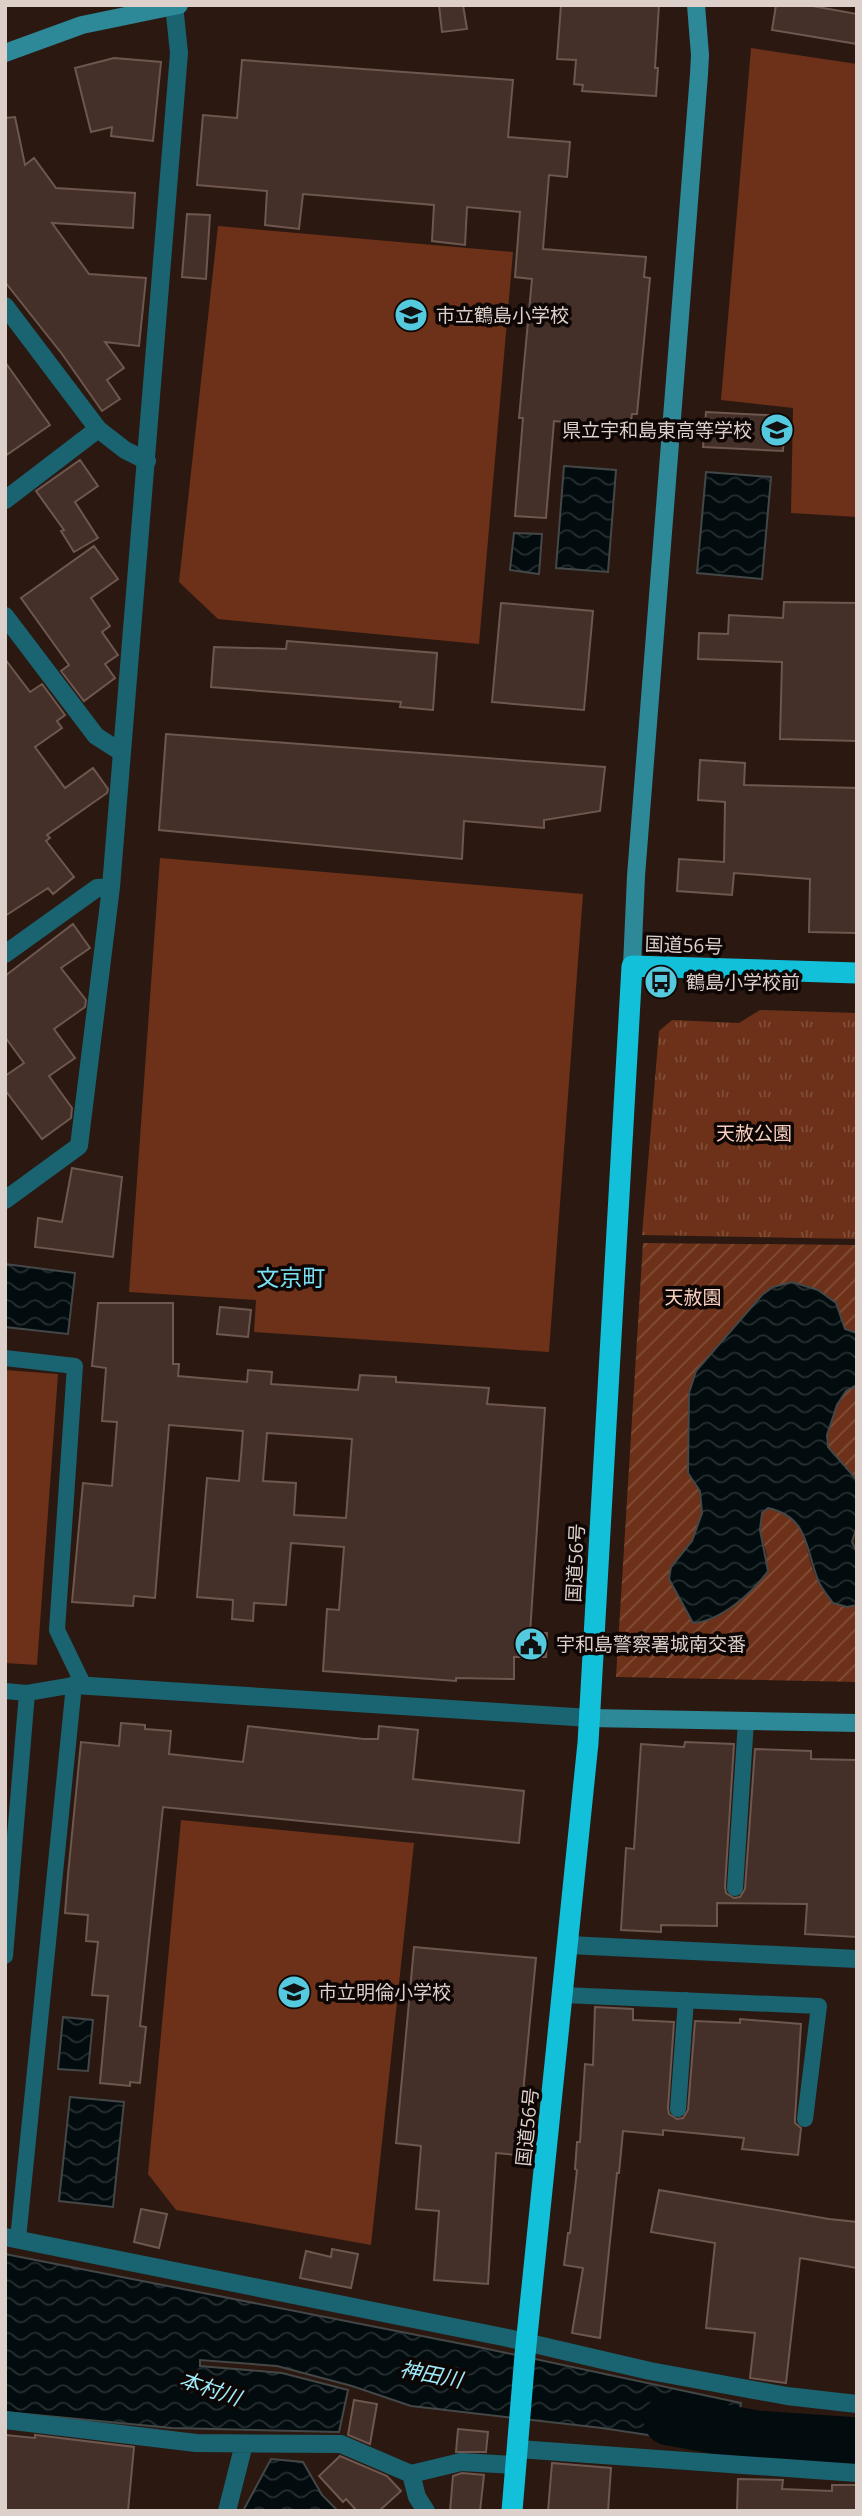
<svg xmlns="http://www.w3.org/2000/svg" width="862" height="2516" font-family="'Open Sans','Noto Sans JP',sans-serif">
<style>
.grass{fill:url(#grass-tufts)}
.garden{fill:url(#garden-furrows)}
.pitch{fill:#6c3118}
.water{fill:url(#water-waves);stroke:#444747;stroke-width:2}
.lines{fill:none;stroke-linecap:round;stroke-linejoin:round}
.river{stroke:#020c0e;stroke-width:51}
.building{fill:#443028;stroke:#6d574e;stroke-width:2;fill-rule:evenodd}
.lane{stroke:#1a6370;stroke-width:16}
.street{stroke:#1a6370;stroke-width:18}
.secondary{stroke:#2d8898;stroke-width:18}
.highway{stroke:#12c0da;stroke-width:21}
.labels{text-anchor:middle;stroke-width:7;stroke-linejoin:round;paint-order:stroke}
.poi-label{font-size:19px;fill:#ddd0cb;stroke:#0d0604;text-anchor:start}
.street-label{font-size:19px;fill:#ddd0cb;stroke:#0d0604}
.park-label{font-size:19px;fill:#f9cfbf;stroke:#0d0604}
.water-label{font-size:21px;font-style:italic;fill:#9feafa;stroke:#0d0604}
.quarter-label{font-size:23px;fill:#7ae1f5;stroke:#0d0604}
</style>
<defs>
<pattern id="grass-tufts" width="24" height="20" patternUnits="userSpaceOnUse" patternTransform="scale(1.75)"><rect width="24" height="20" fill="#6c3118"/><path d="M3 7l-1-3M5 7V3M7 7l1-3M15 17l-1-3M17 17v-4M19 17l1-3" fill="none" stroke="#814e38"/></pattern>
<pattern id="garden-furrows" width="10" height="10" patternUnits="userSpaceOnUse" patternTransform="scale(1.75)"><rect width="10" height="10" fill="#6c3118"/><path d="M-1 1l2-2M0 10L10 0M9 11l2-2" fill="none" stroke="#814e38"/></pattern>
<pattern id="water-waves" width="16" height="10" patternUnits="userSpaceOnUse" patternTransform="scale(1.75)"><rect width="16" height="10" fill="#020c0e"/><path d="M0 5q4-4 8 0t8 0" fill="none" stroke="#262e30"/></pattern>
</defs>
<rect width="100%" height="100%" fill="#2b1911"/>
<!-- grass -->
<path class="grass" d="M760,1010L857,1013V1239L642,1235L659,1031L672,1020L739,1023Z"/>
<!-- garden -->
<path class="garden" d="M643,1243L857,1245V1333L845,1329L836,1303L782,1284L767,1291L696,1371L688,1473L700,1491L702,1513L692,1541L672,1567L669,1579L693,1623C729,1620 747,1582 767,1556L760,1529L762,1513L768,1508C813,1518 801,1549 818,1581C823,1591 838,1600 847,1607L857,1605V1682L616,1677Z
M857,1385V1480L828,1447L827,1435L837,1405L846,1391Z"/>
<!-- pitch -->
<path class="pitch" d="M751,48L857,64V517L791,513L793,408L721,400Z
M218,226L513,252L479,644L218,619L179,582Z
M160,858L583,894L549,1352L254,1332L256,1300L129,1292Z
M5,1370L58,1374L37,1665L5,1663Z
M181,1820L414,1843L371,2245L176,2210L148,2174Z"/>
<!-- water -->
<path class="water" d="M564,466L616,470L608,572L556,568Z
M706,472L771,477L762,579L697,573Z
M514,533L542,534L539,574L510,570Z
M5,1264L75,1273L68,1334L5,1327Z
M792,1282L818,1290L836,1303L845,1329L857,1333V1385L846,1391L837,1405L827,1435L828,1447L857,1480V1526L852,1542L857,1552V1605L847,1607L833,1603C828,1596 821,1588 818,1580C805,1548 809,1517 768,1508L762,1513L760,1530L768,1571C752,1593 721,1621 693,1623L669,1579L671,1567L692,1541L702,1513L700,1491L688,1473L689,1393L696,1371L762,1295L773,1287Z
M63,2017L93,2020L88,2071L58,2069Z
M70,2097L124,2102L113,2207L59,2201Z
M5,2254L483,2348L741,2403L734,2448L602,2428L411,2406L352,2386L277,2366L200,2360V2366L282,2373L348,2390L339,2432L172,2428L5,2412Z
M271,2459L303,2462L322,2495L338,2511H243Z"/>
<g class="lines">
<!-- river -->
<path class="river" d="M669,2420L757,2436L857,2443"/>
</g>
<!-- building -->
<path class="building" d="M439,5H463L467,29L442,32Z
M561,5H659L655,68H658L656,96L582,91L583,85L574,84L576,60L557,59Z
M776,5H807L857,14V44L772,30Z
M114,58L161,62L153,141L111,136L112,127L91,132L75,68Z
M242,60L513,80L508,137L570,142L567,177L549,175L543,249L646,257L644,277L650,278L637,414H632L630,428L554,421L546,518L515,516L523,418H519L532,279L515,277L520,212L467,207L465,245L432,241L434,205L303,194L299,229L265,225L267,191L197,185L203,115L237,118Z
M15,117L25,165L34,158L56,188L135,193L133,228L52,223L89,274L146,278L139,346L105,342L124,368L107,380L120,399L102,411L62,354L5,282V118Z
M187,214L210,215L206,279L182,277Z
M5,362L50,425L5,456Z
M706,412L785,416L783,451L703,447Z
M80,460L98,486L75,502L98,538L74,552L61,531L64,530L36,491Z
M94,546L118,579L91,598L110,626L102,632L118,655L105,664L115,678L84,701L61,671L69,665L21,598Z
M784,602L857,603V741L780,739L782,662L698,659L699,633L728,634L729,615L783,618Z
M501,603L593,611L584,710L492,702Z
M287,641L437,653L433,710L400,707L401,702L211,687L214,647L286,649Z
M5,659L30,692L42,684L65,715L57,721L62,728L35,747L65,788L93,768L108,789L107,793L47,835L50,838L46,841L74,877L53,894L48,888L5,916Z
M166,734L605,767L600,811L544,820V828L464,821L462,859L159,830Z
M700,760L745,763L744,785L857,788V933L809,932L810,879L734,873L732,895L677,891L679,859L724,862L725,802L698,800Z
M73,924L90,948L61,968L86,1000L85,1007L54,1029L75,1058L49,1076L72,1108L71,1118L42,1139L5,1090V1076L24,1063L5,1037V976Z
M72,1168L122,1177L113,1257L35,1247L38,1218L62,1222Z
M98,1303H173V1364H179L178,1376L247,1382L248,1370L272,1372L271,1384L358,1390L360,1375L396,1377V1382L489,1388L487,1404L545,1408L530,1633H547L546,1657H514V1679L456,1678V1681L323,1671L327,1609L339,1610L344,1547L291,1543L286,1605L254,1603L253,1621L232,1619L233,1600L197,1597L207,1478L239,1481L243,1431L169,1425L155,1598L134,1596L133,1606L72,1602L83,1483L112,1486L117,1422L102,1421L106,1368L92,1366ZM267,1433L352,1439L346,1518L294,1515L296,1483L263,1481Z
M220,1307L251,1310L248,1337L217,1334Z
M121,1723L145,1725V1729L171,1731L169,1754L243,1762L248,1726L364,1739H378L379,1726L418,1730L413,1779L524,1791L519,1843L163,1807L140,2026L146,2027L140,2083L130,2082V2086L100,2083L108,1996L92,1995L98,1942L86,1941L88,1915L65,1913L68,1875L81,1742L119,1746Z
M685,1742L734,1744L725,1887L726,1893L734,1898L740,1897L745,1889L755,1749L811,1751V1759L856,1760L857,1937L805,1934L807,1904L717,1903V1926L661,1925V1932L621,1930L626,1848L634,1849L641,1744L684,1747Z
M414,1947L536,1958L517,2155L496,2153L488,2284L434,2280L439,2211L416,2209L421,2146L396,2143Z
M595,2007L633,2009V2020L674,2022L668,2108L669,2114L677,2119L683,2118L688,2110L695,2021L740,2023V2019L801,2024L795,2118V2123L801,2128L798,2155L742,2149L744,2138L663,2130V2135L623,2131L619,2173H617L600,2338L572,2333L583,2268L564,2265L568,2233H570L577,2170L575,2169L577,2142H580L585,2064L593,2065Z
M659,2190L829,2219L857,2222V2268L800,2258L786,2383L750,2378L755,2333L706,2328L715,2243L651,2232Z
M141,2209L167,2214L159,2248L134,2242Z
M332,2249L358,2254L351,2288L300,2278L306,2251L331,2257Z
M354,2400L377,2404L370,2444L348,2435Z
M458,2429L488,2432L486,2452H456Z
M5,2435L35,2438V2435L134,2447L128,2511H5Z
M340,2456L387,2476L401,2491L379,2511H357L346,2499L343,2502L319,2476Z
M552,2463L611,2468L608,2511H548Z
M462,2473L484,2475L480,2511H450L453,2476Z
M738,2479L783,2480L782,2489L832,2491V2485H857V2511H737Z"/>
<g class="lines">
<!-- lane -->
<path class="lane" d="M5,1358L75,1366L57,1630L84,1686
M5,1691L27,1693L74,1685L18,2239
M735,1888L746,1721
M5,1956L27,1693
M563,1995L819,2006L805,2119
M678,2109L686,2000"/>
<!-- street -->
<path class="street" d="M5,306L98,429L125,450L147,461
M5,500L98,429
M5,616L96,736L121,752
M5,954L97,888L111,887
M5,1200L79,1146L111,887L179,53L174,5
M74,1685L590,1718
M569,1945L857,1959
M5,2237L508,2338L650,2371L787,2396L857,2404
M5,2420L196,2443L341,2444L411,2474L461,2462L516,2465
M518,2449L857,2473
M411,2474L417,2497L426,2511
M227,2511L244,2444"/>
<!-- secondary -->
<path class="secondary" d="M5,53L82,25L179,5
M632,966L636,876L699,74L700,55L696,5
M590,1718L857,1723"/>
<!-- highway -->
<path class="highway" d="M512,2511L525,2355L588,1743L632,966L857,973"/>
</g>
<!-- icons -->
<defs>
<symbol id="school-disc" viewBox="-11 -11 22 22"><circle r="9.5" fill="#55cadf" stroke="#0d0604"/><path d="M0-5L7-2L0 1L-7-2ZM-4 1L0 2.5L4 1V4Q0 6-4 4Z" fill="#111"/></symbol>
<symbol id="bus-disc" viewBox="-11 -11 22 22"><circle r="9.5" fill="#55cadf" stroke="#0d0604"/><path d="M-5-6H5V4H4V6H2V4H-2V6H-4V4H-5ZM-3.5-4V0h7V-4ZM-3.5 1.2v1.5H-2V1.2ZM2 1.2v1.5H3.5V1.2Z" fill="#111"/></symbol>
<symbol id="civic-disc" viewBox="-11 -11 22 22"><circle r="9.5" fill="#55cadf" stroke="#0d0604"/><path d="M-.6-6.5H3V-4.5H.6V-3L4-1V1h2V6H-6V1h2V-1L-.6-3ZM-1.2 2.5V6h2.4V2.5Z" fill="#111"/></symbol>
</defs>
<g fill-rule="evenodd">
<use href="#school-disc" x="392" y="296" width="38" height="38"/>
<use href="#school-disc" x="758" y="411" width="38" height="38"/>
<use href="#bus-disc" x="642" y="963" width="38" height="38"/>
<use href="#civic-disc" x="512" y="1625" width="38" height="38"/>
<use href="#school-disc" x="275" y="1973" width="38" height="38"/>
</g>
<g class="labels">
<!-- poi labels -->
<g class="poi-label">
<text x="436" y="322">市立鶴島小学校</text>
<text x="752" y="437" text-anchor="end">県立宇和島東高等学校</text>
<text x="686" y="989">鶴島小学校前</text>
<text x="556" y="1651">宇和島警察署城南交番</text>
<text x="318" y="1999">市立明倫小学校</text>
</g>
<!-- street labels -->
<g class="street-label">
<text transform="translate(684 945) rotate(2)" y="7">国道56号</text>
<text transform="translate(575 1563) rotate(-87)" y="7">国道56号</text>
<text transform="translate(527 2127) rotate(-84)" y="7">国道56号</text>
</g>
<!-- park labels -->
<g class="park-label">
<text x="754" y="1140">天赦公園</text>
<text x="693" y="1304">天赦園</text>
</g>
<!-- water labels -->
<g class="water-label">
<text transform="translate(431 2375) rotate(11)" y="7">神田川</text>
<text transform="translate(210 2389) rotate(19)" y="7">本村川</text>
</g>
<!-- quarter labels -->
<g class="quarter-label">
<text x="291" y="1286">文京町</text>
</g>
</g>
<!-- border -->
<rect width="862" height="2516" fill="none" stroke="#ddd0cb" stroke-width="14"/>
</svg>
